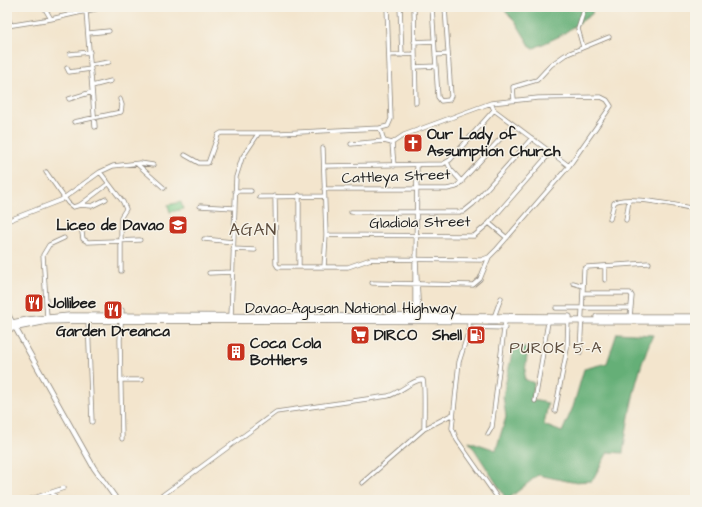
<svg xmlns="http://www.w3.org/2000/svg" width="702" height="507" font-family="'Architects Daughter',sans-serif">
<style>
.green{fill:#7ccb8b;stroke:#4c7454}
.forest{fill:#65af77;stroke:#40664a}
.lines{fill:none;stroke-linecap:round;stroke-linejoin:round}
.minor-casing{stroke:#888074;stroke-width:5}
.secondary-casing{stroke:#888074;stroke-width:6}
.trunk-casing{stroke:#888074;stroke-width:7}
.minor{stroke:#fff;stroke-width:3.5}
.secondary{stroke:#fff;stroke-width:4.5}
.trunk{stroke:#fff;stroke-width:5.5}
.labels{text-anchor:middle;stroke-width:3;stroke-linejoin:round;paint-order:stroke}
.poi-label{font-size:15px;font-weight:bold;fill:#1c1c1c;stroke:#f7f3e8;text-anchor:start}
.street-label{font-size:15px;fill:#1c1c1c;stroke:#f7f3e8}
.neighbourhood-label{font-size:16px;letter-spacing:1px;fill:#5c4c3d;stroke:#f7f3e8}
.quarter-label{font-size:17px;letter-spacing:1px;fill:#5c4c3d;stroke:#f7f3e8}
</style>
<rect width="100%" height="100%" fill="#f7f3e8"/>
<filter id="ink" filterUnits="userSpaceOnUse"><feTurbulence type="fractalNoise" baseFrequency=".025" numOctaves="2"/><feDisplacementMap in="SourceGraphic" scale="8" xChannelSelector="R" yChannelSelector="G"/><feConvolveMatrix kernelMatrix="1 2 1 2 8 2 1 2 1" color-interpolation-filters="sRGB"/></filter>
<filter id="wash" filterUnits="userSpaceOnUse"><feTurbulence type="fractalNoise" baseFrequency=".012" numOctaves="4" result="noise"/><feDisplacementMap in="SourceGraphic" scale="16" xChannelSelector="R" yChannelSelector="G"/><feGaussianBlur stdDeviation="0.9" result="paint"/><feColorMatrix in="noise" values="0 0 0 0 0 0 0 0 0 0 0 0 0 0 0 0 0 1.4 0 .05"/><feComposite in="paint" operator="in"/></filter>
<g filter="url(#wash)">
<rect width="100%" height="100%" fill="#f3e5cd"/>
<!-- green -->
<path class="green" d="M181,202L183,209L170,212L168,205Z"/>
<!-- forest -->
<path class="forest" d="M501,7H593L592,14L560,36L532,49L515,21Z
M617,333L653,335C636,372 629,413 623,453L608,452L592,481L572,482L538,475L507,500L469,441L496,450L506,417L503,396L514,344L528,349L524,379L534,383L532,400L548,403L544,425L562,432L573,407L584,369L607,363Z"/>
</g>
<g filter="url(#ink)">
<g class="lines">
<defs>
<path id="minor" d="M44,7L51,19
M73,7L76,13
M400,7L402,55
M414,7L416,103
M432,7L438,97L441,101L449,100L451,96L445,7
M86,11L95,127
M7,16L11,25
M7,26L51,19L104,7
M89,33L109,31
M414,42L434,41
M583,47L578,29L585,7
M70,54L90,52
M389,55L415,54
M435,55L448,54
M91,65L109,62
M415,67L436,66
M67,68L69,72L91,69
M92,86L111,81
M69,99L92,92
M514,100L513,87L537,80L551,65L565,55L609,37
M491,103L494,110L569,166
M74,122L121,112L122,105L120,99
M392,143L394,166
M351,144L384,141
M323,148L326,235L324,267
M185,155L199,163H208L218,135L221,133H280L380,128L388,126L391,119L387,7
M447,162L451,170L462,182
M137,164L164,188
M325,166L443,164L450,160L494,110
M46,172L68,203L73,207L80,205L108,184
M100,172L123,202L126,209L121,217V271
M324,189H447L456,187L513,125
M235,191H251
M299,195V266
M275,196L276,264L278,267H348L371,259L481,260L489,257L497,249L569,166L611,106L607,100L601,97L538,98L491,103L404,135L392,143L384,141L380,128
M259,197L324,196
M80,205L92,206L106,199
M200,206L234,208
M351,212H463L473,204L532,138
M610,219L614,203C622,194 682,206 695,209
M626,220L629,200
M7,221L61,200L100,172L113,166L140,163L153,165
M489,223L507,238
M81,226L83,239L88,242L140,240
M326,235L474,236L489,223L551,152
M204,239L233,242
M233,249L255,250
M416,260L419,317
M209,273L232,272
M605,280V267
M372,283L473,285L480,279L489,257
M573,283L583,286
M583,293H630L632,296L630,317
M556,308H631
M47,317L43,255L49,245L64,238
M231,317L236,177L242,158L258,134
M415,317V263L416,260L417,166
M494,317L501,298
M88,320L92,422
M469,320V330L459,362L452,428L457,440L499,500
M469,327L505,328
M580,353L584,269L587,267L649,263
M122,380H142
M535,401L548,322
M555,411L567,349L568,321
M424,429L453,414
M488,434L492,427L505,321
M122,439L120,340L122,310
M52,493L58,500
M28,500L64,488
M156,500L276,412L388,396C398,394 415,378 423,380C425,383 424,421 424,429L362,483"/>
<path id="secondary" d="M7,313L94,468L117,500"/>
<path id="trunk" d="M597,317H695
M7,324L28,320L69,316L569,317
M7,329L47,321L88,320L695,321"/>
</defs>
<!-- minor casing -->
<use href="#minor" class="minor-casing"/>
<!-- secondary casing -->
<use href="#secondary" class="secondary-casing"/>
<!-- trunk casing -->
<use href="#trunk" class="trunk-casing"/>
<!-- minor -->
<use href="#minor" class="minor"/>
<!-- secondary -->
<use href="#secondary" class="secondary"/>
<!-- trunk -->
<use href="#trunk" class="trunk"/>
</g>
</g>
<!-- icons -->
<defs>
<symbol id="church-square" viewBox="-11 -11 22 22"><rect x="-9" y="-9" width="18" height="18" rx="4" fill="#c8321e" stroke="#f7f3e8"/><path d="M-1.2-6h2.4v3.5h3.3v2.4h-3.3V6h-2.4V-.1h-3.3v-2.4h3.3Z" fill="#fff"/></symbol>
<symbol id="school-square" viewBox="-11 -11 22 22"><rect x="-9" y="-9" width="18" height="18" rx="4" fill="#c8321e" stroke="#f7f3e8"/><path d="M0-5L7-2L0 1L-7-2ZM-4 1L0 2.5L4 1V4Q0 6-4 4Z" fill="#fff"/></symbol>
<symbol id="restaurant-square" viewBox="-11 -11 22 22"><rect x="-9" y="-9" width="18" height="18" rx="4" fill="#c8321e" stroke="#f7f3e8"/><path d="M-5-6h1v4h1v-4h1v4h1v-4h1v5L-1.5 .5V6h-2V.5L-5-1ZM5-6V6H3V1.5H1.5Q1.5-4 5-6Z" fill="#fff"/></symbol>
<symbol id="supermarket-square" viewBox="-11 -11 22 22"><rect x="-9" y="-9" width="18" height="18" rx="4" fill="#c8321e" stroke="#f7f3e8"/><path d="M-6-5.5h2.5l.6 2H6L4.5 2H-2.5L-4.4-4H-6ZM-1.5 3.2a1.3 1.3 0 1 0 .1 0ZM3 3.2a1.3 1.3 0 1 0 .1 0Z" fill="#fff"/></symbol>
<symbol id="fuel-square" viewBox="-11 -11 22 22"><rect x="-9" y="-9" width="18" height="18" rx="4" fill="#c8321e" stroke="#f7f3e8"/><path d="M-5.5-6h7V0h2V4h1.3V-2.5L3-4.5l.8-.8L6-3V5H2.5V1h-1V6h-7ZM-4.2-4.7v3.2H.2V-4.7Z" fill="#fff"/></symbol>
<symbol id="building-square" viewBox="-11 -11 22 22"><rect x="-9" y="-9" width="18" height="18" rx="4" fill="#c8321e" stroke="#f7f3e8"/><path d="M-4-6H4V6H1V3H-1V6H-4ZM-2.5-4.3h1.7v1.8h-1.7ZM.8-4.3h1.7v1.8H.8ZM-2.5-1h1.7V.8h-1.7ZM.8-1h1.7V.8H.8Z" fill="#fff"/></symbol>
</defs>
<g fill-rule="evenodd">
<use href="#church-square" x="402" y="132" width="22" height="22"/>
<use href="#school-square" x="167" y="214" width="22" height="22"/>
<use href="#restaurant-square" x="23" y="292" width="22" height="22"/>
<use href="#restaurant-square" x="102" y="299" width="22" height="22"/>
<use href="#supermarket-square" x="349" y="324" width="22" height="22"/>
<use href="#fuel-square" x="465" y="324" width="22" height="22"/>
<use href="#building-square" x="225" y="341" width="22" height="22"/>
</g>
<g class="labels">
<!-- poi labels -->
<g class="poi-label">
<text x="427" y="139">Our Lady of<tspan x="427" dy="17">Assumption Church</tspan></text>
<text x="164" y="230" text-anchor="end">Liceo de Davao</text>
<text x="48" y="308">Jollibee</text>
<text x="113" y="336" text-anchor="middle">Garden Dreanca</text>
<text x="374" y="340">DIRCO</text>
<text x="462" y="340" text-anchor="end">Shell</text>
<text x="250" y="348">Coca Cola<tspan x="250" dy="17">Bottlers</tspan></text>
</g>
<!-- street labels -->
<g class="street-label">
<text transform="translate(396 176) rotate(-2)" y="5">Cattleya Street</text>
<text transform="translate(420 222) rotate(-1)" y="5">Gladiola Street</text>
<text x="351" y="313">Davao-Agusan National Highway</text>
</g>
<!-- neighbourhood labels -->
<g class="neighbourhood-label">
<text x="556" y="353">PUROK 5-A</text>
</g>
<!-- quarter labels -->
<g class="quarter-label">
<text x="253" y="235">AGAN</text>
</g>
</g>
<!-- margin -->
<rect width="702" height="507" fill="none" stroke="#f7f3e8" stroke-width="24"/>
</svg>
